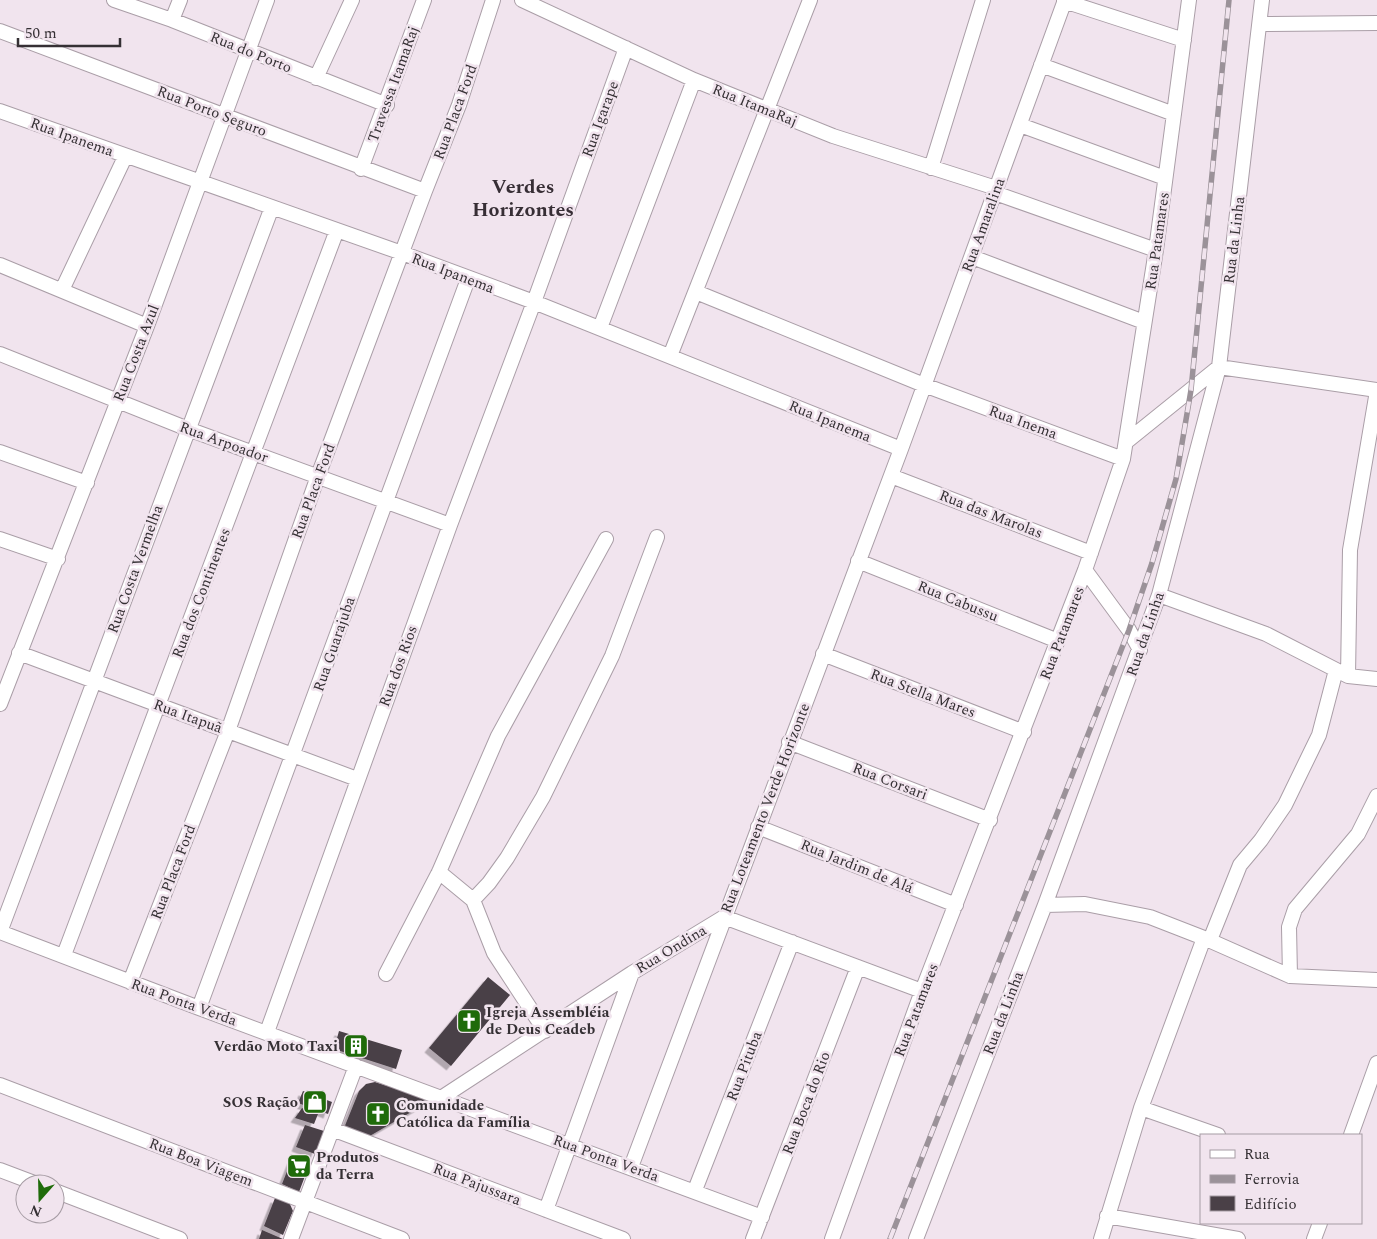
<svg xmlns="http://www.w3.org/2000/svg" width="1377" height="1239" font-family="Spectral,serif">
<style>
.building{fill:#4a4047;filter:url(#shadow)}
.lines{fill:none;stroke-linecap:round;stroke-linejoin:round}
.street-casing{stroke:#aa9ea7;stroke-width:16}
.street{stroke:#fff;stroke-width:14}
.rail-casing{stroke:#9b9299;stroke-width:5.5}
.rail{stroke:#f1e4ee;stroke-width:4;stroke-dasharray:11;stroke-linecap:butt}
.labels{text-anchor:middle;stroke-width:5;stroke-linejoin:round;paint-order:stroke}
.street-label{font-size:15px;fill:#353034;stroke:#f1e4ee}
.poi-label{font-size:15px;font-weight:bold;fill:#353034;stroke:#f1e4ee;text-anchor:start}
.district-label{font-size:20px;font-weight:bold;fill:#372e35;stroke:#f1e4ee}
</style>
<defs>
<filter id="shadow"><feDropShadow dx="-4.5" dy="4.5" stdDeviation="0" flood-color="#0004"/></filter>
</defs>
<rect width="100%" height="100%" fill="#f1e4ee"/>
<!-- building -->
<path class="building" d="M488,977L510,995L451,1066L429,1048Z
M339,1031L402,1050L396,1069L334,1049Z
M375,1082L432,1100L368,1137L344,1128L359,1091L366,1084Z
M303,1091L332,1102L328,1114L298,1103Z
M302,1108L318,1114L314,1124L295,1118Z
M305,1125L324,1131L315,1154L296,1147Z
M293,1156L310,1163L299,1192L282,1184Z
M275,1198L289,1202L293,1211L283,1235L264,1226Z
M262,1230L283,1239H259Z"/>
<g class="lines">
<defs>
<path id="street" d="M114,0L172,20L387,105
M522,0L694,80L833,136L996,188
M1064,1L1184,40
M172,20L180,0
M1260,24L1377,23
M0,31L425,191
M1041,65L1174,114
M316,78L352,0
M0,111L402,253L534,302L901,449
M1020,125L1165,178
M931,168L983,0
M361,169L424,0
M995,193L1156,250
M972,257L1144,322
M0,265L147,326
M62,290L125,157
M696,292L924,385L1123,459
M600,328L694,80
M0,354L188,429L450,525
M670,356L810,0
M1126,442L1219,367L1377,390
M0,452L87,483
M891,476L1091,553
M0,539L58,559
M858,561L1058,641
M1085,570L1129,630L1140,650
M1159,595L1266,634L1348,676L1377,679
M19,653L357,779
M823,654L1024,732
M1348,676L1350,550L1377,391
M0,704L147,326L267,0
M789,742L990,820
M758,827L956,905
M439,872L473,900L494,953L545,1031
M473,900L489,883L507,858L543,797L612,656L657,537
M1045,905L1085,904L1150,917L1204,938L1290,976L1377,980
M0,932L199,1008L762,1217
M0,932L272,207
M1210,940L1240,865L1261,840L1285,805L1319,735L1336,670
M64,955L337,230
M386,974L439,872L498,736L606,539
M1290,976L1289,927L1295,909L1358,834L1377,796
M130,982L228,731L318,476L425,191L459,105L493,0
M199,1008C290,766 377,521 468,279
M267,1032L450,525L534,302L626,48
M0,1085L402,1239
M441,1098L632,973L724,917L922,991
M1141,1108L1218,1135
M332,1129L623,1239
M1351,1135L1377,1063
M631,1167L901,449L1065,0
M0,1170L37,1184
M695,1190L792,942
M55,1191L180,1239
M546,1210L632,973
M1107,1216L1238,1239
M291,1239L356,1066
M753,1239L858,967
M832,1239L922,991L1085,570L1123,459L1156,250L1189,0
M916,1239L1045,905L1159,595L1219,367L1262,0
M1101,1239L1141,1108L1204,938
M1314,1239L1320,1223"/>
</defs>
<!-- street casing -->
<use href="#street" class="street-casing"/>
<!-- street -->
<use href="#street" class="street"/>
<defs>
<path id="rail" d="M890,1239L1129,630L1152,563L1176,479L1191,390L1229,0"/>
</defs>
<!-- rail casing -->
<use href="#rail" class="rail-casing"/>
<!-- rail -->
<use href="#rail" class="rail"/>
</g>
<!-- icons -->
<defs>
<symbol id="church-square" viewBox="-11 -11 22 22"><rect x="-9" y="-9" width="18" height="18" rx="4" fill="#1f6b0a" stroke="#f1e4ee"/><path d="M-1.2-6h2.4v3.5h3.3v2.4h-3.3V6h-2.4V-.1h-3.3v-2.4h3.3Z" fill="#fff"/></symbol>
<symbol id="building-square" viewBox="-11 -11 22 22"><rect x="-9" y="-9" width="18" height="18" rx="4" fill="#1f6b0a" stroke="#f1e4ee"/><path d="M-4-6H4V6H1V3H-1V6H-4ZM-2.5-4.3h1.7v1.8h-1.7ZM.8-4.3h1.7v1.8H.8ZM-2.5-1h1.7V.8h-1.7ZM.8-1h1.7V.8H.8Z" fill="#fff"/></symbol>
<symbol id="shop-square" viewBox="-11 -11 22 22"><rect x="-9" y="-9" width="18" height="18" rx="4" fill="#1f6b0a" stroke="#f1e4ee"/><path d="M-5-2.5h2.3a2.7 3.5 0 0 1 5.4 0H5L5.5 6h-11ZM-1.5-2.5h3a1.5 2.3 0 0 0-3 0Z" fill="#fff"/></symbol>
<symbol id="supermarket-square" viewBox="-11 -11 22 22"><rect x="-9" y="-9" width="18" height="18" rx="4" fill="#1f6b0a" stroke="#f1e4ee"/><path d="M-6-5.5h2.5l.6 2H6L4.5 2H-2.5L-4.4-4H-6ZM-1.5 3.2a1.3 1.3 0 1 0 .1 0ZM3 3.2a1.3 1.3 0 1 0 .1 0Z" fill="#fff"/></symbol>
</defs>
<g fill-rule="evenodd">
<use href="#church-square" x="455" y="1007" width="28" height="28"/>
<use href="#building-square" x="342" y="1032" width="28" height="28"/>
<use href="#shop-square" x="301" y="1088" width="28" height="28"/>
<use href="#church-square" x="364" y="1100" width="28" height="28"/>
<use href="#supermarket-square" x="285" y="1152" width="28" height="28"/>
</g>
<g class="labels">
<!-- street labels -->
<g class="street-label">
<text transform="translate(251 52) rotate(22)" y="5">Rua do Porto</text>
<text transform="translate(393 84) rotate(-70)" y="5">Travessa ItamaRaj</text>
<text transform="translate(755 105) rotate(22)" y="5">Rua ItamaRaj</text>
<text transform="translate(212 111) rotate(21)" y="5">Rua Porto Seguro</text>
<text transform="translate(455 112) rotate(-70)" y="5">Rua Placa Ford</text>
<text transform="translate(600 119) rotate(-70)" y="5">Rua Igarape</text>
<text transform="translate(72 137) rotate(20)" y="5">Rua Ipanema</text>
<text transform="translate(983 225) rotate(-70)" y="5">Rua Amaralina</text>
<text transform="translate(1234 240) rotate(-83)" y="5">Rua da Linha</text>
<text transform="translate(1157 241) rotate(-82)" y="5">Rua Patamares</text>
<text transform="translate(453 273) rotate(21)" y="5">Rua Ipanema</text>
<text transform="translate(136 353) rotate(-69)" y="5">Rua Costa Azul</text>
<text transform="translate(830 421) rotate(22)" y="5">Rua Ipanema</text>
<text transform="translate(1023 422) rotate(20)" y="5">Rua Inema</text>
<text transform="translate(224 442) rotate(20)" y="5">Rua Arpoador</text>
<text transform="translate(313 491) rotate(-70)" y="5">Rua Placa Ford</text>
<text transform="translate(991 514) rotate(21)" y="5">Rua das Marolas</text>
<text transform="translate(135 569) rotate(-70)" y="5">Rua Costa Vermelha</text>
<text transform="translate(201 593) rotate(-69)" y="5">Rua dos Continentes</text>
<text transform="translate(958 601) rotate(22)" y="5">Rua Cabussu</text>
<text transform="translate(1062 633) rotate(-69)" y="5">Rua Patamares</text>
<text transform="translate(1145 634) rotate(-71)" y="5">Rua da Linha</text>
<text transform="translate(334 644) rotate(-71)" y="5">Rua Guarajuba</text>
<text transform="translate(398 666) rotate(-70)" y="5">Rua dos Rios</text>
<text transform="translate(923 693) rotate(21)" y="5">Rua Stella Mares</text>
<text transform="translate(188 716) rotate(20)" y="5">Rua Itapuã</text>
<text transform="translate(890 781) rotate(21)" y="5">Rua Corsari</text>
<text transform="translate(765 808) rotate(-69)" y="5">Rua Loteamento Verde Horizonte</text>
<text transform="translate(857 866) rotate(22)" y="5">Rua Jardim de Alá</text>
<text transform="translate(173 872) rotate(-69)" y="5">Rua Placa Ford</text>
<text transform="translate(671 949) rotate(-31)" y="5">Rua Ondina</text>
<text transform="translate(184 1002) rotate(20)" y="5">Rua Ponta Verda</text>
<text transform="translate(916 1010) rotate(-69)" y="5">Rua Patamares</text>
<text transform="translate(1003 1013) rotate(-69)" y="5">Rua da Linha</text>
<text transform="translate(744 1066) rotate(-69)" y="5">Rua Pituba</text>
<text transform="translate(806 1103) rotate(-69)" y="5">Rua Boca do Rio</text>
<text transform="translate(606 1158) rotate(20)" y="5">Rua Ponta Verda</text>
<text transform="translate(201 1162) rotate(21)" y="5">Rua Boa Viagem</text>
<text transform="translate(477 1184) rotate(21)" y="5">Rua Pajussara</text>
</g>
<!-- poi labels -->
<g class="poi-label">
<text x="486" y="1017">Igreja Assembléia<tspan x="486" dy="17">de Deus Ceadeb</tspan></text>
<text x="338" y="1051" text-anchor="end">Verdão Moto Taxi</text>
<text x="298" y="1107" text-anchor="end">SOS Ração</text>
<text x="396" y="1110">Comunidade<tspan x="396" dy="17">Católica da Família</tspan></text>
<text x="316" y="1162">Produtos<tspan x="316" dy="17">da Terra</tspan></text>
</g>
<!-- district labels -->
<g class="district-label">
<text x="523" y="193">Verdes<tspan x="523" dy="23">Horizontes</tspan></text>
</g>
</g>
<!-- legend -->
<rect x="1200" y="1134" width="162" height="90" fill="#f1e4ee" stroke="#a69ca4"/>
<rect x="1210" y="1150" width="25" height="8" fill="#ffffff" stroke="#a69ca4"/>
<text x="1244" y="1159" font-size="15" fill="#353034">Rua</text>
<rect x="1210" y="1175" width="25" height="8" fill="#9b9299" stroke="#a69ca4"/>
<text x="1244" y="1184" font-size="15" fill="#353034">Ferrovia</text>
<rect x="1210" y="1196" width="25" height="15" fill="#4a4047" stroke="#a69ca4"/>
<text x="1244" y="1209" font-size="15" fill="#353034">Edifício</text>
<!-- north arrow -->
<g transform="translate(40 1199) rotate(200)"><circle r="24" fill="#f1e4ee" stroke="#a69ca4"/>
<path d="M0-4L9 19L0 12L-9 19Z" fill="#1f6b0a"/>
<text y="-8" font-size="14" font-weight="bold" text-anchor="middle" fill="#353034">N</text>
</g>
<!-- scale -->
<path d="M18 38v8h102v-8" fill="none" stroke="#353034" stroke-width="2.5"/>
<text x="25" y="38" font-size="15" fill="#353034" stroke="#f1e4ee" stroke-width="4" paint-order="stroke">50 m</text>
</svg>
